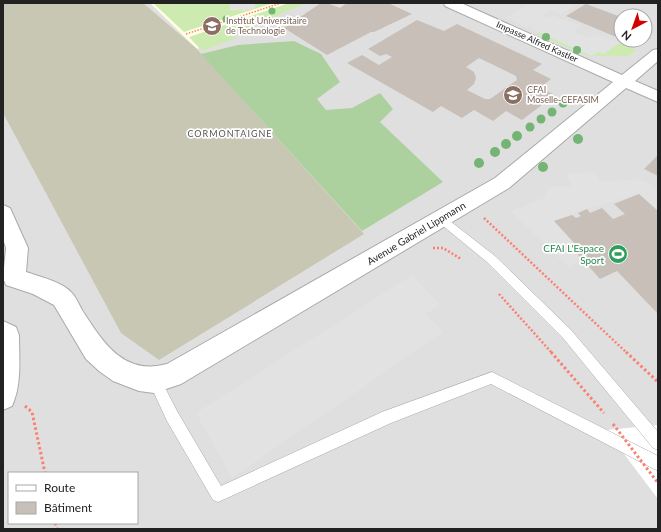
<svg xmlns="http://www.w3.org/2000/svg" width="661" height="532" font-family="Lato,sans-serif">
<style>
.residential{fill:#e0dfdf;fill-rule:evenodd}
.education{fill:#ffffe5}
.construction{fill:#c7c7b4}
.grass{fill:#cdebb0}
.forest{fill:#add19e}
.parking{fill:#e2e2e2}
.pier{fill:#fff}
.building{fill:#c7bfb8;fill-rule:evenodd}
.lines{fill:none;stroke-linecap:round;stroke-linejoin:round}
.lane-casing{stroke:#a9a9a9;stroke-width:1}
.street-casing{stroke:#a9a9a9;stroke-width:2}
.path-far2{stroke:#fa8072;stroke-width:1.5;stroke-dasharray:1.5 1.5;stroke-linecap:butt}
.path-far1{stroke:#fa8072;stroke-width:2.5;stroke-dasharray:2 2;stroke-linecap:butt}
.path{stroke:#fa8072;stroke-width:3;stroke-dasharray:2.5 2.5;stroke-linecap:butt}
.lane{fill:#fff;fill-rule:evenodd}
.street{fill:#fff;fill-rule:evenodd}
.path-bridge{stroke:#fa8072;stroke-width:3;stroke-dasharray:2.5 2.5;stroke-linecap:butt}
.tree{fill:#74b475}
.labels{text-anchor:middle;stroke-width:3.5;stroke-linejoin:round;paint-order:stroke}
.far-education-label{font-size:9px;fill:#785e54;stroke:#fff;text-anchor:start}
.far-street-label{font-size:9px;fill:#222;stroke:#fff}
.far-neighbourhood-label{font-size:9px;letter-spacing:1px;fill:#555;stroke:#fff}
.street-label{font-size:10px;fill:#222;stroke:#fff}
.leisure-label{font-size:10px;fill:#27864d;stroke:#fff;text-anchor:end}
</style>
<rect width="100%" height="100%" fill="#f2efe9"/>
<!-- residential -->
<path class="residential" d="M3,3H658V529H3ZM621,16H645V40H621ZM9,473H137V523H9Z"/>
<!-- education -->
<path class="education" d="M150,3H304L197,49Z"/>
<!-- construction -->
<path class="construction" d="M3,3H143L197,49L364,234L159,360L121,333L3,113Z"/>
<!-- grass -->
<path class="grass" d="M153,3H230V10L242,9V11L255,4L273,3L184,32Z
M289,3H306L234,35L237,38L202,51L189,37Z
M539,32L592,56L598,51L604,54L619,43L637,50L629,56H588L536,34Z"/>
<!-- forest -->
<path class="forest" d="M294,41L321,54L340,82L317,99L326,110L352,108L380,93L393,109L380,122L443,182L362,231L201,54L238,45Z"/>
<!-- parking -->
<path class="parking" d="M230,3H266L255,4V8L242,11V9L230,10Z
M530,3H579L561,14L550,10L541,16L547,18L552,15L581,26L574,32L590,38L597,34L619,43L604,54L598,52L592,56L529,28L534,24L526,27L505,18Z
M595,172L601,182L639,179L650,184L658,191V211L639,194L587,209L554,221L577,246L573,249L582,260L568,267L511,211L544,198L548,187L572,186L566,174Z
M412,275L440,304L426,314L443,332L232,478L196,413Z"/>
<!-- pier -->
<path class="pier" d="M658,425V499L606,430Z"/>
<!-- building -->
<path class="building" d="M321,3H327L340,8L347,3H388L412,14L374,32H371L327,55L284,28Z
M586,4L621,17V39L566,16Z
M417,20L444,31L457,24L542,64L533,70L551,79L540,88L555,95L522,120L506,111L493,121L474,110L462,118L441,106L433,112L347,63L362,55L379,65L392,57L386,54L380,56L368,49ZM479,58L516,76L517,80L490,99H485L467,90L474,84L476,78L474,72L466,67Z
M658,155V176L644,169Z
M639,194L658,211V314L617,271L600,279L572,248L577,246L554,221L572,215L576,218L581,216L578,213L587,209L590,213L602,208L613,219L625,214L614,204Z"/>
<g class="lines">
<defs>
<path id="lane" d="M441,214L495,256L571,330L658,432V450L653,448L563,338L487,262L437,221L436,218Z
M492,372L658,456V471L491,384L391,423L218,502L213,500L167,421L148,380L149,376L154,374L159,376L177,411L221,486L382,412Z"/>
<path id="street" d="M444,3H461L622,75L653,50L658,49V61L635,81L658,91V102L626,88L509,188L181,384L154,393L139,391L113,381L99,371L86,359L54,305L33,294L6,285L3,278L6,248L3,239V205L10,208L28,248L26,272C38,276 62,282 71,292C75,296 79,304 82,310C103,342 123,376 167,364L495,178L613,82L445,6Z
M3,321L16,327L19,335C19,359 22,384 12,406L3,410Z"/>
</defs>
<!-- lane casing -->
<use href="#lane" class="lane-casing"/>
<!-- street casing -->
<use href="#street" class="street-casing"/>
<!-- path-far2 -->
<path class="path-far2" d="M186,34L281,3"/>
<!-- path-far1 -->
<path class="path-far1" d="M484,218L627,353
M433,248H443L461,259
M499,294L552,353"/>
<!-- path -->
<path class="path" d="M551,352L604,413
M626,352L658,382
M25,406L32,412L45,473
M55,523L57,529"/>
<!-- lane -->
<use href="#lane" class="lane"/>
<!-- street -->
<use href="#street" class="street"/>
<!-- path-bridge -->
<path class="path-bridge" d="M613,424L658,483"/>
</g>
<!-- trees -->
<g class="tree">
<circle cx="272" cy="11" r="3.5"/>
<circle cx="226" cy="19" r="3.5"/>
<circle cx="546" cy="37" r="4"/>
<circle cx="577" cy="50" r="4"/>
<circle cx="563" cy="103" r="4.5"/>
<circle cx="552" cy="112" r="4.5"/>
<circle cx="541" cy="119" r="4.5"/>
<circle cx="530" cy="127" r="4.5"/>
<circle cx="517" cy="136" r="5"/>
<circle cx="578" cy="139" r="5"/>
<circle cx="506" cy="144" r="5"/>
<circle cx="495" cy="152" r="5"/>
<circle cx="479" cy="163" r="5"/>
<circle cx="543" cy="167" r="5"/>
</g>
<!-- icons -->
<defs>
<symbol id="university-disc" viewBox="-11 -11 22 22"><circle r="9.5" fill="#8d6e63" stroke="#fff"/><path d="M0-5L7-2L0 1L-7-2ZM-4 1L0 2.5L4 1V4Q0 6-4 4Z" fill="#fff"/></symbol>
<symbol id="stadium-disc" viewBox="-11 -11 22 22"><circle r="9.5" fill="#2e9e5b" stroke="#fff"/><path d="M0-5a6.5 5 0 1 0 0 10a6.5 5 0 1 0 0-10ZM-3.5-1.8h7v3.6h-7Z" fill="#fff"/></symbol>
</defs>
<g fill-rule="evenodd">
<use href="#university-disc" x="201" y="15" width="22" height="22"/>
<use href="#university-disc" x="502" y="84" width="22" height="22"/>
<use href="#stadium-disc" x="607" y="243" width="22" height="22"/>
</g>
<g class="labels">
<!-- far-education labels -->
<g class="far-education-label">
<text x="226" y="24">Institut Universitaire<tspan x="226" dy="10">de Technologie</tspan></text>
<text x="527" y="93">CFAI<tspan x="527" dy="10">Moselle-CEFASIM</tspan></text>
</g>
<!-- far-street labels -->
<g class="far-street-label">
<text transform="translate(537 42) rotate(24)" y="3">Impasse Alfred Kastler</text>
</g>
<!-- far-neighbourhood labels -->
<g class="far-neighbourhood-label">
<text x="230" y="137">CORMONTAIGNE</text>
</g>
<!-- street labels -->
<g class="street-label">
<text transform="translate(416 233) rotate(-31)" y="4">Avenue Gabriel Lippmann</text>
</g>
<!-- leisure labels -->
<g class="leisure-label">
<text x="604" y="252">CFAI L'Espace<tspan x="604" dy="12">Sport</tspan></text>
</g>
</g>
<!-- border -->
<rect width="661" height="532" fill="none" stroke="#222222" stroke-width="8"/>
<!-- legend -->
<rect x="8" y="472" width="130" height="52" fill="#ffffff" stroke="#a7a7a7"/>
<rect x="16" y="485" width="20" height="6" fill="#ffffff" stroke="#a7a7a7"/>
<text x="44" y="492" font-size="12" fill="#222222">Route</text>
<rect x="16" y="502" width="20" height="12" fill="#c7bfb8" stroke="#a7a7a7"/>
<text x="44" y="512" font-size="12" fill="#222222">Bâtiment</text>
<!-- north arrow -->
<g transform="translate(633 28) rotate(221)"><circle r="19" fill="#ffffff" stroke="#a7a7a7"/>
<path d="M0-3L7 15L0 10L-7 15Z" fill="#d40000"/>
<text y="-6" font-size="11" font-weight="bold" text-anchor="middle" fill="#222222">N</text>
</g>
</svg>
